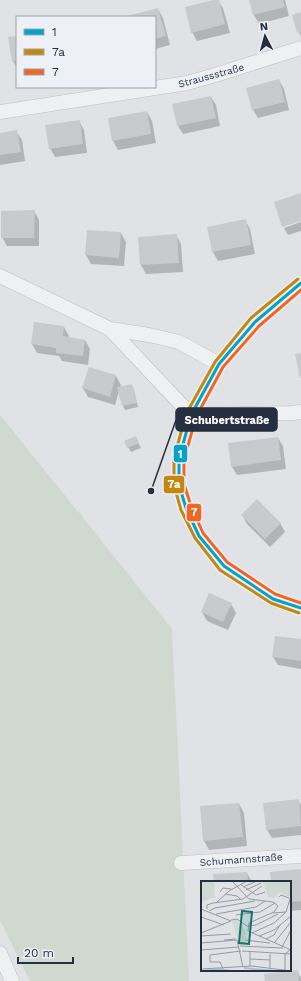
<svg xmlns="http://www.w3.org/2000/svg" width="301" height="981" font-family="'Work Sans',sans-serif">
<style>
.green{fill:#d0d9d0}
.shadow{fill:#0003}
.building{fill:#c8cace}
.lines{fill:none;stroke-linecap:round;stroke-linejoin:round}
.minor-casing{stroke:#bec0c4;stroke-width:15}
.minor{stroke:#eff0f2;stroke-width:14}
.bus-1-casing{stroke:#edf0f6;stroke-width:6}
.bus-2-casing{stroke:#edf0f6;stroke-width:6}
.bus-3-casing{stroke:#edf0f6;stroke-width:6}
.bus-1{stroke:#02a3c7;stroke-width:3}
.bus-2{stroke:#c38810;stroke-width:3}
.bus-3{stroke:#f26522;stroke-width:3}
.labels{text-anchor:middle;stroke-width:3.5;stroke-linejoin:round;paint-order:stroke}
.street-label{font-size:10px;fill:#262f3f;stroke:#edf0f6}
.inset-river{fill:none;stroke:#acbed2;stroke-width:2}
.inset-road{fill:none;stroke:#969aa3;stroke-width:1}
.view{fill:#0f766e;fill-opacity:0.15;stroke:#0f766e;stroke-width:2}
.inset-edge{fill:none;stroke:#262f3f;stroke-width:2}
.leader{fill:none;stroke:#262f3f;stroke-width:1.5}
.callout-dot{fill:#262f3f;stroke:#edf0f6;stroke-width:1.5}
.callout{fill:#262f3f;stroke:#262f3f;stroke-width:1.5}
.callout-label{font-size:11px;text-anchor:middle;font-weight:bold;fill:#fff}
.line-badge{stroke:#edf0f6;stroke-width:1.5}
.badge-label{font-size:11px;text-anchor:middle;font-weight:bold;fill:#fff}
</style>
<rect width="100%" height="100%" fill="#e0e2e6"/>
<!-- green -->
<path class="green" d="M0,415L79,513L80,512L84,519L172,629L189,981H30L0,920Z"/>
<!-- shadow -->
<path class="shadow" d="M217,0H218L223,8L230,33L197,41L192,32Z
M250,0H285L289,16L259,24L254,15Z
M158,9L163,18L170,45L155,49V17H129Z
M301,14V37L293,16Z
M17,37V68L13,61Z
M279,80L284,89L289,110L258,118L253,110Z
M211,97L216,105L220,126L183,134L178,126Z
M147,112L152,121L156,143L118,150L113,141L109,119Z
M79,121L84,130L87,153L55,157L50,148Z
M16,131L22,140L25,161L0,165V134Z
M34,211L39,220V246H7L2,237Z
M245,220L250,229L255,254L218,261L213,252L208,228Z
M301,222V231L288,235L284,228Z
M121,233L126,242L124,266L91,264L86,255Z
M176,235L181,244L183,272L146,274L141,265L139,238Z
M64,327L69,336L68,338L85,340L90,349L88,365L62,361L59,356L37,353L32,344Z
M89,368L116,376L121,385L120,388L132,385L134,390L138,407L125,410L123,406L119,391L115,405L88,397L83,388Z
M278,438L283,446L286,469L237,475L232,467Z
M125,442H138L141,448L131,452Z
M242,515L280,523L285,532L270,547L247,524Z
M231,604L236,613L228,630L207,621L202,612Z
M301,640V669L278,665L273,657Z
M298,800L301,805V835L272,838L267,830Z
M239,804L244,813L247,846L209,850L204,841Z
M301,870V910L290,911V882H272Z
M247,873L252,882H215Z
M297,971L301,978V981H266Z"/>
<!-- building -->
<path class="building" d="M213,0H219L225,24L191,33L185,7Z
M249,0H283L285,7L253,15Z
M158,8L166,36L155,39V17H128L127,16Z
M301,12V32L297,33L292,15Z
M17,36V60L12,61L8,37Z
M279,79L285,102L252,110L246,88Z
M211,96L216,118L177,126L172,104Z
M147,111L151,134L112,141L108,118Z
M80,120L83,144L49,149L45,125Z
M17,130L21,152L0,155V133Z
M301,193V221L282,227L274,202Z
M35,210L34,238H1V211Z
M246,219L251,245L212,252L207,227Z
M87,230L121,232L119,258L85,255Z
M177,234L179,263L140,265L138,237Z
M34,322L64,326L63,336L85,340L83,356L56,353V348L31,344Z
M301,353V378H300L295,354Z
M89,367L116,375L110,397L82,388Z
M132,384L137,403L122,406L117,387Z
M136,436L139,443L127,448L124,441Z
M278,437L281,460L231,467L228,443Z
M257,499L281,523L265,539L241,515Z
M209,593L232,603L223,622L201,612Z
M275,636L301,639V661L272,657Z
M299,799L301,826L266,830L263,803Z
M239,803L243,837L203,841L200,806Z
M301,869V901L290,902V882H271L270,872Z
M247,872L248,882H214L213,874Z
M298,970L299,981H265L264,974Z"/>
<g class="lines">
<defs>
<path id="minor" d="M0,112L187,83L212,76L301,48
M0,276L110,329L191,415L293,413L301,412
M301,283L255,322L219,364L191,415L179,459V485L186,508L199,536L224,566L273,599L301,608
M110,329L149,335L179,342L219,364
M181,863L301,856
M0,953L12,981"/>
</defs>
<!-- minor casing -->
<use href="#minor" class="minor-casing"/>
<!-- minor -->
<use href="#minor" class="minor"/>
<defs>
<path id="bus-1" d="M301,283L255,322L219,364L191,415L179,459V485L186,508L199,536L224,566L273,599L301,608"/>
<path id="bus-2" d="M298,279L251,318L215,362L186,414L174,458V485L181,510L195,538L220,570L271,603L299,613"/>
<path id="bus-3" d="M301,290L259,326L223,367L196,417L184,460V484L191,506L203,533L227,562L275,594L301,603"/>
</defs>
<!-- bus-1 casing -->
<use href="#bus-1" class="bus-1-casing"/>
<!-- bus-2 casing -->
<use href="#bus-2" class="bus-2-casing"/>
<!-- bus-3 casing -->
<use href="#bus-3" class="bus-3-casing"/>
<!-- bus-1 -->
<use href="#bus-1" class="bus-1"/>
<!-- bus-2 -->
<use href="#bus-2" class="bus-2"/>
<!-- bus-3 -->
<use href="#bus-3" class="bus-3"/>
</g>
<g class="labels">
<!-- street labels -->
<g class="street-label">
<text transform="translate(211 75) rotate(-15)" y="4">Straussstraße</text>
<text transform="translate(241 859) rotate(-4)" y="4">Schumannstraße</text>
</g>
</g>
<!-- overview -->
<g transform="translate(201 881)">
<rect width="90" height="90" fill="#e0e2e6"/>
<path d="M0,0H13L14,16L0,21ZM90,0V14L88,16L79,11L73,17L67,16L62,1ZM36,38L45,51L44,64H39L31,40Z" fill="#d0d9d0"/>
<path class="inset-river" d="M43,87L74,90M0,90L21,88"/>
<path class="inset-road" d="M31,0L48,18L72,21L77,25L73,31L48,42L47,50L90,69M39,3L55,14L64,11M42,6L56,0M45,9L60,2M19,11L22,7L30,8M24,13L36,15L40,19M80,14L78,16L80,14L88,17M16,21L28,10L46,0M0,28L30,40L0,52M6,28V24L12,22L42,18L61,5M8,30L14,27L54,20M72,32L85,31L90,15M15,33L55,26L64,20M35,34L59,31L74,22M0,36L23,44M30,39L36,38L46,45L55,44L77,33M51,52L73,42L85,31M0,55L30,53M58,55L73,49L90,35M65,58L73,54L79,44M23,59L35,58M44,59L69,62M0,62L36,59L42,86M73,62L90,41M39,65L82,67M81,66L90,49M0,69L38,66M41,70L90,73M49,71V85M49,78L69,79M69,87V73M0,88L51,85L90,90M23,89L38,90M84,89V73L89,69M23,90L19,81H9V74L40,70"/>
<path class="view" d="M41,30L51,31L48,63L38,62Z"/>
<rect width="90" height="90" class="inset-edge"/>
</g>
<!-- callouts -->
<path class="leader" d="M151 491L176 420"/>
<circle class="callout-dot" cx="151" cy="491" r="4"/>
<rect class="callout" x="176" y="408" width="101" height="23" rx="4"/>
<g class="callout-label">
<text x="227" y="424">Schubertstraße</text>
</g>
<g class="line-badge">
<rect x="173" y="444" width="15" height="19" rx="4" fill="#02a3c7"/>
<rect x="163" y="475" width="22" height="19" rx="4" fill="#c38810"/>
<rect x="186" y="503" width="16" height="19" rx="4" fill="#f26522"/>
</g>
<g class="badge-label">
<text x="180" y="458">1</text>
<text x="174" y="488">7a</text>
<text x="194" y="516">7</text>
</g>
<!-- legend -->
<rect x="16" y="16" width="140" height="72" fill="#edf0f6" stroke="#9da3ad"/>
<rect x="24" y="29" width="20" height="6" fill="#02a3c7" stroke="#9da3ad"/>
<text x="52" y="36" font-size="12" fill="#262f3f">1</text>
<rect x="24" y="49" width="20" height="6" fill="#c38810" stroke="#9da3ad"/>
<text x="52" y="56" font-size="12" fill="#262f3f">7a</text>
<rect x="24" y="69" width="20" height="6" fill="#f26522" stroke="#9da3ad"/>
<text x="52" y="76" font-size="12" fill="#262f3f">7</text>
<!-- north arrow -->
<g transform="translate(265 36) rotate(354)" stroke="#edf0f6" stroke-width="3" paint-order="stroke">
<path d="M0-3L7 15L0 10L-7 15Z" fill="#262f3f"/>
<text y="-6" font-size="11" font-weight="bold" text-anchor="middle" fill="#262f3f">N</text>
</g>
<!-- scale -->
<path d="M18 957v6h55v-6" fill="none" stroke="#262f3f" stroke-width="2"/>
<text x="24" y="957" font-size="12" fill="#262f3f" stroke="#edf0f6" stroke-width="3" paint-order="stroke">20 m</text>
</svg>
